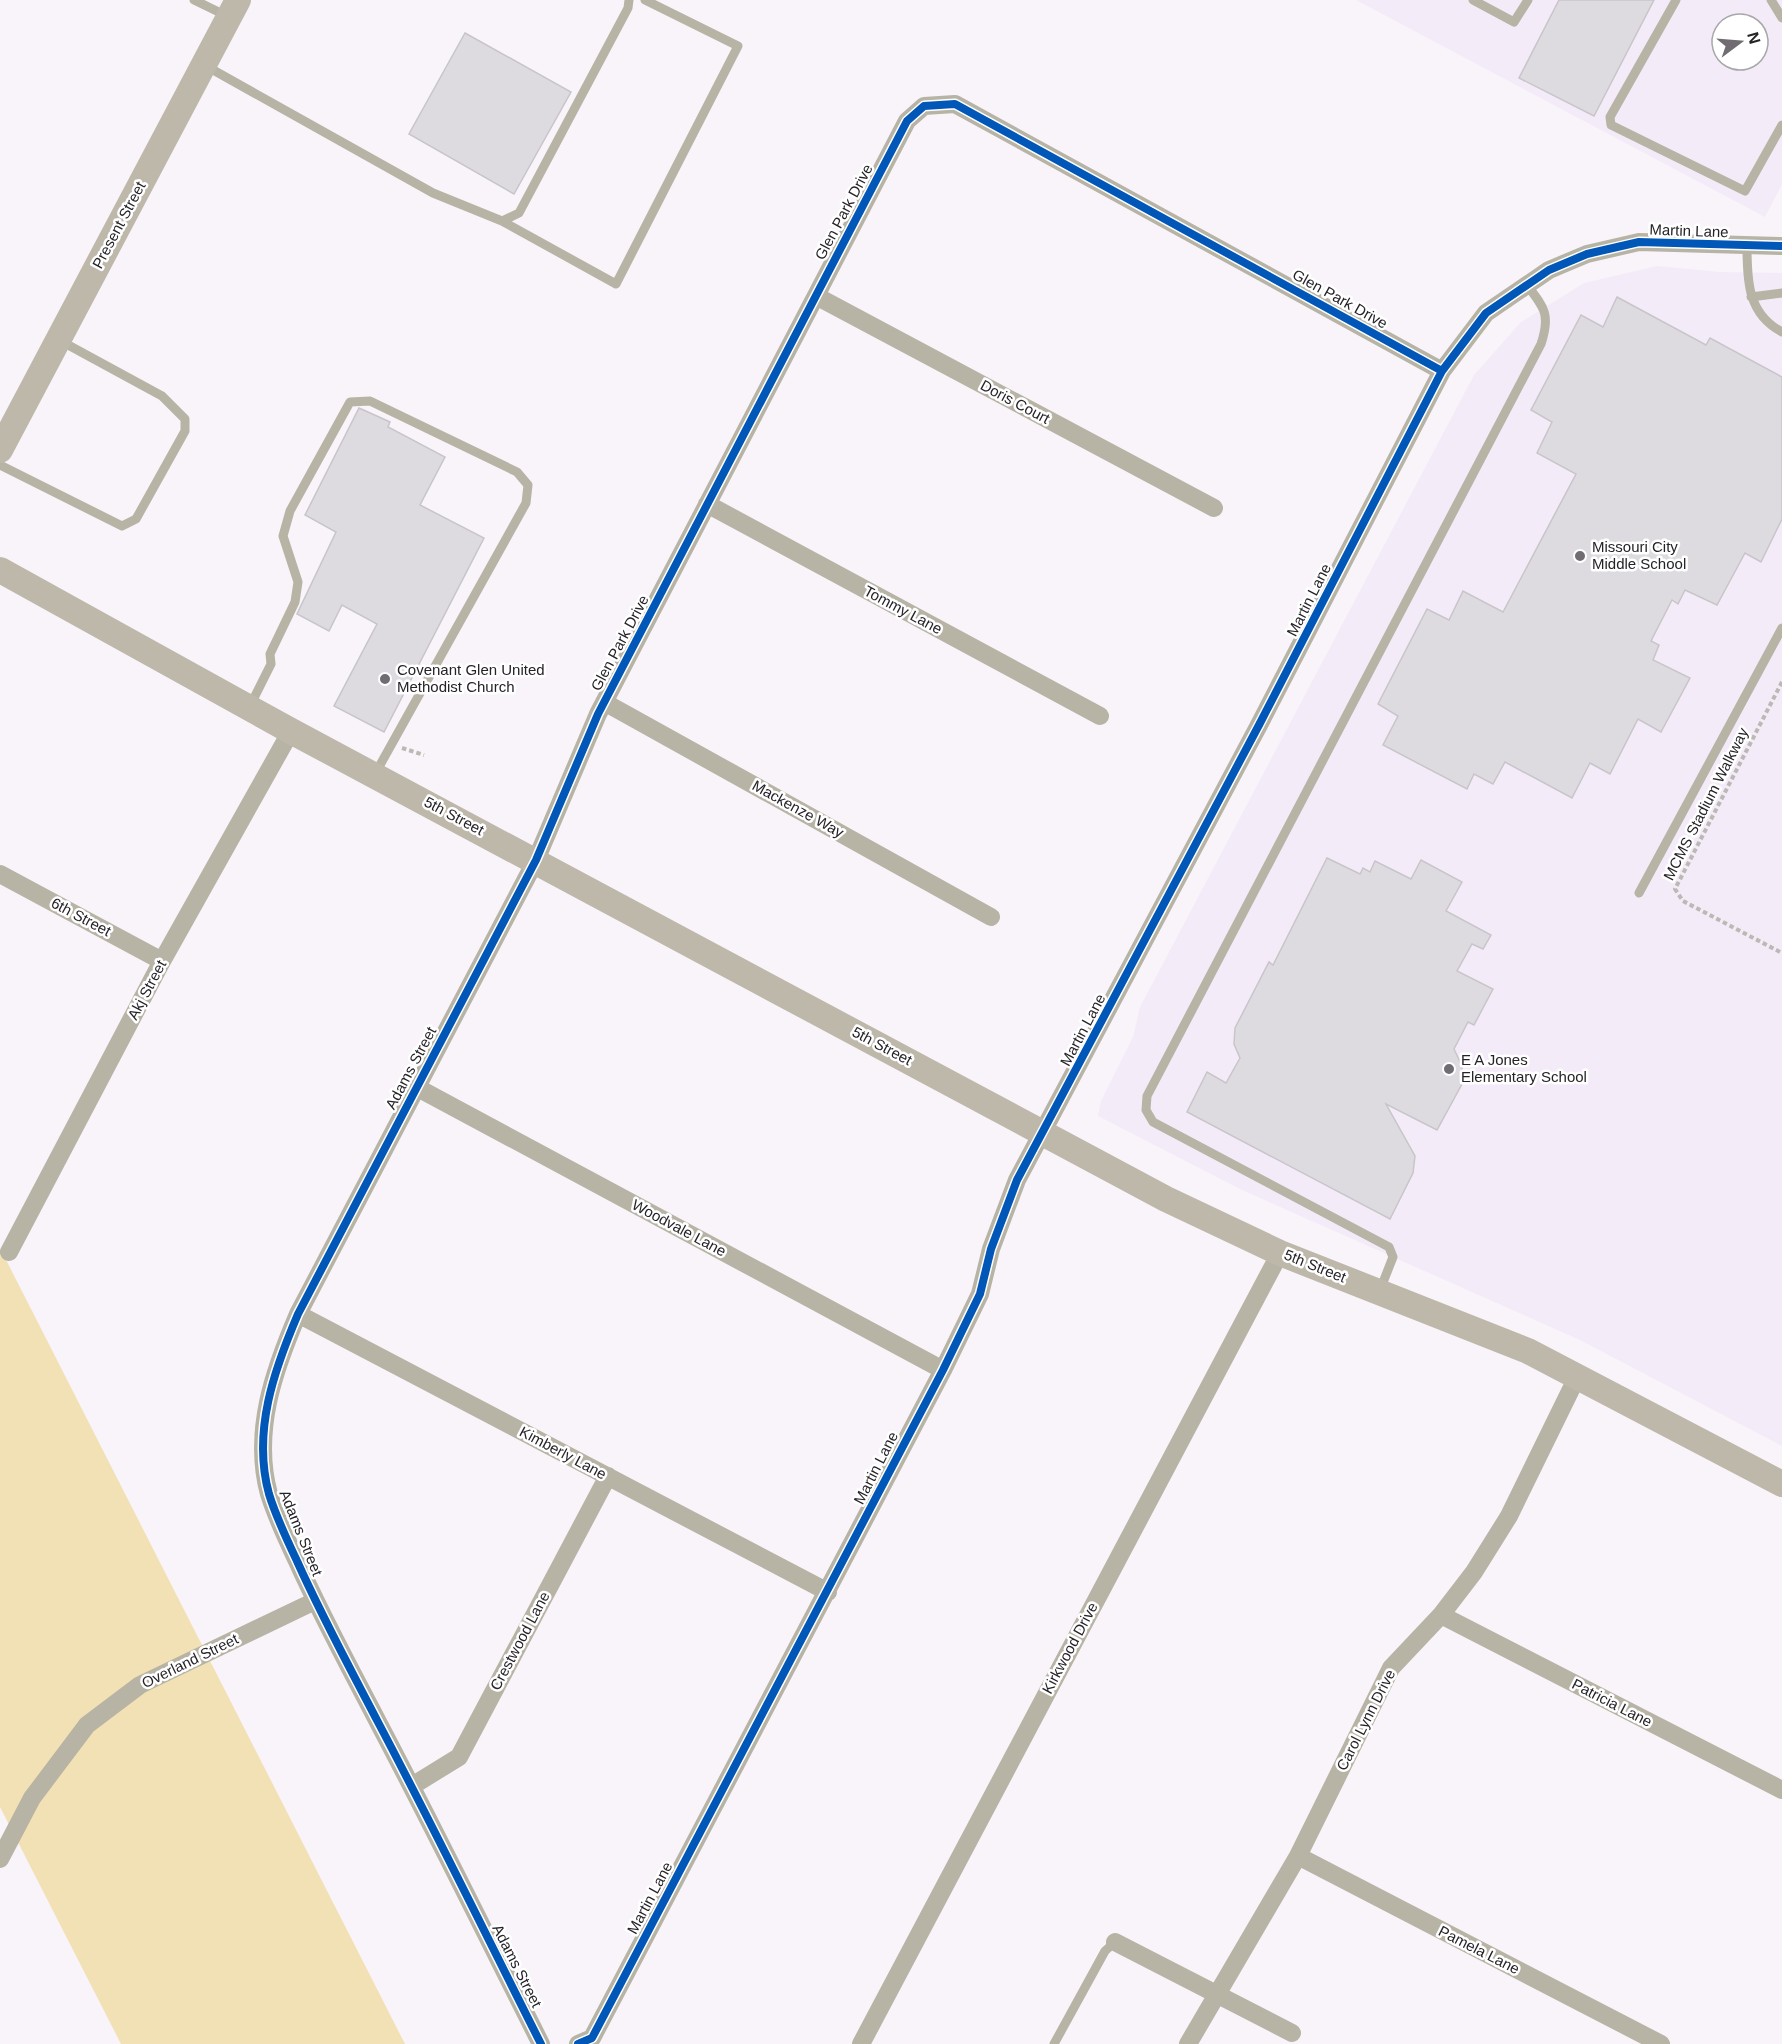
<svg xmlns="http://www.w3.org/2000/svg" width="1782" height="2044" font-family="Helvetica,sans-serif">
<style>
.built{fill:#f4ebf9;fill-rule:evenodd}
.green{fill:#f1e1b5}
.building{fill:#dedbe0;stroke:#c8c5ca;stroke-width:1.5}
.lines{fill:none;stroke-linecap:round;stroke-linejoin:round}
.path{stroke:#bcb8b3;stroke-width:4;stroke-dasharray:4.5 3;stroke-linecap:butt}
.lane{stroke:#b7b3a5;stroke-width:9}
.street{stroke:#b7b3a5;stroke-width:18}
.secondary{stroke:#beb8ab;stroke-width:26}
.cycleway-casing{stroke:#fff;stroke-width:11}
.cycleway{stroke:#0057b8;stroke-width:8}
.poi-dot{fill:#706c72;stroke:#fff;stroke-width:2}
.labels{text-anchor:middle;stroke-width:5;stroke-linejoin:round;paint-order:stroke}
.street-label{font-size:15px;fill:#262328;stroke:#fff}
.poi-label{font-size:15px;fill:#262328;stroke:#fff;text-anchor:start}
</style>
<rect width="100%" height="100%" fill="#f8f4fa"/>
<!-- built -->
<path class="built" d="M1356,0H1782V184L1765,217ZM1722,24H1758V60H1722Z
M1657,266L1720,272L1782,273V1446L1580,1340L1242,1190L1098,1116L1101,1101L1133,1037L1140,1007L1474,375L1521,322L1584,283Z"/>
<!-- green -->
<path class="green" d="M0,1248L405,2044H121L0,1807Z"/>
<!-- building -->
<path class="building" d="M1559,0H1654L1594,116L1519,78Z
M465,33L571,92L514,194L409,134Z
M1617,297L1706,345L1710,338L1782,377V519L1761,562L1745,553L1717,605L1685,590L1678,604L1672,600L1651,641L1659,645L1653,660L1690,678L1661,732L1638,719L1610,774L1590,763L1572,798L1505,762L1493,784L1474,774L1467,789L1383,745L1398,716L1378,704L1427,609L1449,620L1463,591L1503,612L1576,474L1537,453L1552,422L1531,410L1581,315L1603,327Z
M359,408L390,422L388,427L445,457L420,505L484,538L384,732L334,706L377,624L342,605L329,631L297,614L336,532L305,515Z
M1327,858L1360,874L1363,868L1370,872L1375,861L1411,879L1421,860L1462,882L1446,911L1491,935L1483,949L1472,944L1457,971L1493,989L1474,1025L1468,1022L1454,1049L1462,1066V1084L1437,1130L1386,1104L1415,1156L1413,1173L1390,1219L1187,1112L1207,1072L1226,1083L1240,1058L1234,1044L1235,1028L1269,962L1273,965Z"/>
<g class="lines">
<!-- path -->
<path class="path" d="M1782,682L1675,889L1683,901L1782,953
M402,748L424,755"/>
<!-- lane -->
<path class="lane" d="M194,0L227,16
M1473,0L1514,22L1528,0
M1676,0L1610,117L1611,125L1745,191L1782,125
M1771,0L1782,18
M206,66L433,193L502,221L519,213L628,8L629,0
M502,221L616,284L738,46L645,0
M1747,246C1747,282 1748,314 1782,332
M1751,297L1782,293
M0,465L122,526L136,519L185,431V419L162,396L59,340
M250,706L271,664L270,654L295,602L298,582L283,536L290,511L350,402L370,401L517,472L528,485L526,503L375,774
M1639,893L1782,628
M1380,1290L1393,1257L1389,1247L1153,1122L1146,1110L1147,1096L1541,344C1551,314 1544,307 1526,284
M1054,2044L1105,1951L1115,1942"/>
<!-- street -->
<path class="street" d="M816,296L1214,508
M707,504L1100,716
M604,702L991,917
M0,874L162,961
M416,1087L943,1370
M9,1252L162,961L291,731
M298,1314L828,1592
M1441,1615L1782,1790
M412,1786L459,1757L608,1476
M1298,1856L1661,2044
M0,1859L32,1798L87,1725L140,1685L315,1601
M1115,1942L1292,2033
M541,2044C487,1937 435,1830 379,1724C351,1670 322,1617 297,1561C287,1540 276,1517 269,1494C252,1432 274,1370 298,1314L536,860L598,714L907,121L924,106L955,104L1442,371
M578,2044L592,2038L943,1370L980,1294L991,1249L1017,1180L1259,725L1442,371L1486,313L1549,270L1587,254L1639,242L1782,246
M861,2044L1280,1253
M1188,2044L1298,1856L1391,1668L1441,1615L1474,1572L1509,1516L1578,1375"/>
<!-- secondary -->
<path class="secondary" d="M0,450L238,0
M0,570L291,731L1166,1199L1280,1253L1528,1351L1782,1484"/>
<defs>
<path id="cycleway" d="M541,2044C487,1937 435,1830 379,1724C351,1670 322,1617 297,1561C287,1540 276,1517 269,1494C252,1432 274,1370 298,1314L536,860L598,714L907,121L924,106L955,104L1442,371
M578,2044L592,2038L943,1370L980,1294L991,1249L1017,1180L1259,725L1442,371L1486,313L1549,270L1587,254L1639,242L1782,246"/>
</defs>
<!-- cycleway casing -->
<use href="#cycleway" class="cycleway-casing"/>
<!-- cycleway -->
<use href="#cycleway" class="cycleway"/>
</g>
<!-- markers -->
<g class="poi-dot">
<circle cx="1580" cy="556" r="6"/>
<circle cx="385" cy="679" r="6"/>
<circle cx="1449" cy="1069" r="6"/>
</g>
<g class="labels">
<!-- street labels -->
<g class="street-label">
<text transform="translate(844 212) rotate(-62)" y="5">Glen Park Drive</text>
<text transform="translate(119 225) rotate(-62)" y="5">Present Street</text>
<text transform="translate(1689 231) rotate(2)" y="5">Martin Lane</text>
<text transform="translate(1340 299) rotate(29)" y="5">Glen Park Drive</text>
<text transform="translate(1015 402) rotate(28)" y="5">Doris Court</text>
<text transform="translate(1309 600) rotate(-63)" y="5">Martin Lane</text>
<text transform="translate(903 610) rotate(28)" y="5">Tommy Lane</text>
<text transform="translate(620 643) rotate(-62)" y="5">Glen Park Drive</text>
<text transform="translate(1706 804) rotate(-63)" y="5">MCMS Stadium Walkway</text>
<text transform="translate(798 809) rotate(29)" y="5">Mackenze Way</text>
<text transform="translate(454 816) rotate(28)" y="5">5th Street</text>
<text transform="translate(81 917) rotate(28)" y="5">6th Street</text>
<text transform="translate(147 990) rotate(-62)" y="5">Akj Street</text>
<text transform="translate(1083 1030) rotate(-62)" y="5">Martin Lane</text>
<text transform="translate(882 1046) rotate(28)" y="5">5th Street</text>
<text transform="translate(411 1068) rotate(-62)" y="5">Adams Street</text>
<text transform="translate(679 1228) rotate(28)" y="5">Woodvale Lane</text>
<text transform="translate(1315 1266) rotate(22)" y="5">5th Street</text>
<text transform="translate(563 1453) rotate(28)" y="5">Kimberly Lane</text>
<text transform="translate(876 1468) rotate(-63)" y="5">Martin Lane</text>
<text transform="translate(301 1533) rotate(68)" y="5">Adams Street</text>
<text transform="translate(520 1641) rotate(-62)" y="5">Crestwood Lane</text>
<text transform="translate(1070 1648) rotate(-62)" y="5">Kirkwood Drive</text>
<text transform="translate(190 1661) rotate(-26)" y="5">Overland Street</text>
<text transform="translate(1612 1703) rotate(27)" y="5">Patricia Lane</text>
<text transform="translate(1366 1720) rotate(-63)" y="5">Carol Lynn Drive</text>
<text transform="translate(650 1898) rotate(-62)" y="5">Martin Lane</text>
<text transform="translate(1479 1950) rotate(27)" y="5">Pamela Lane</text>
<text transform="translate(517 1966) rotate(63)" y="5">Adams Street</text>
</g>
<!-- poi labels -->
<g class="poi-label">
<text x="1592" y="552">Missouri City<tspan x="1592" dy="17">Middle School</tspan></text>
<text x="397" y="675">Covenant Glen United<tspan x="397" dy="17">Methodist Church</tspan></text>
<text x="1461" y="1065">E A Jones<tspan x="1461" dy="17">Elementary School</tspan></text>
</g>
</g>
<!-- north arrow -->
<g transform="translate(1740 42) rotate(74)"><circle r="28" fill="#ffffff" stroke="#a8a7a9" stroke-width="1.5"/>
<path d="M0-4.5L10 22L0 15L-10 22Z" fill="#706c72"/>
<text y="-9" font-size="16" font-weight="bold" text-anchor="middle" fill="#262328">N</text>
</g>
</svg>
